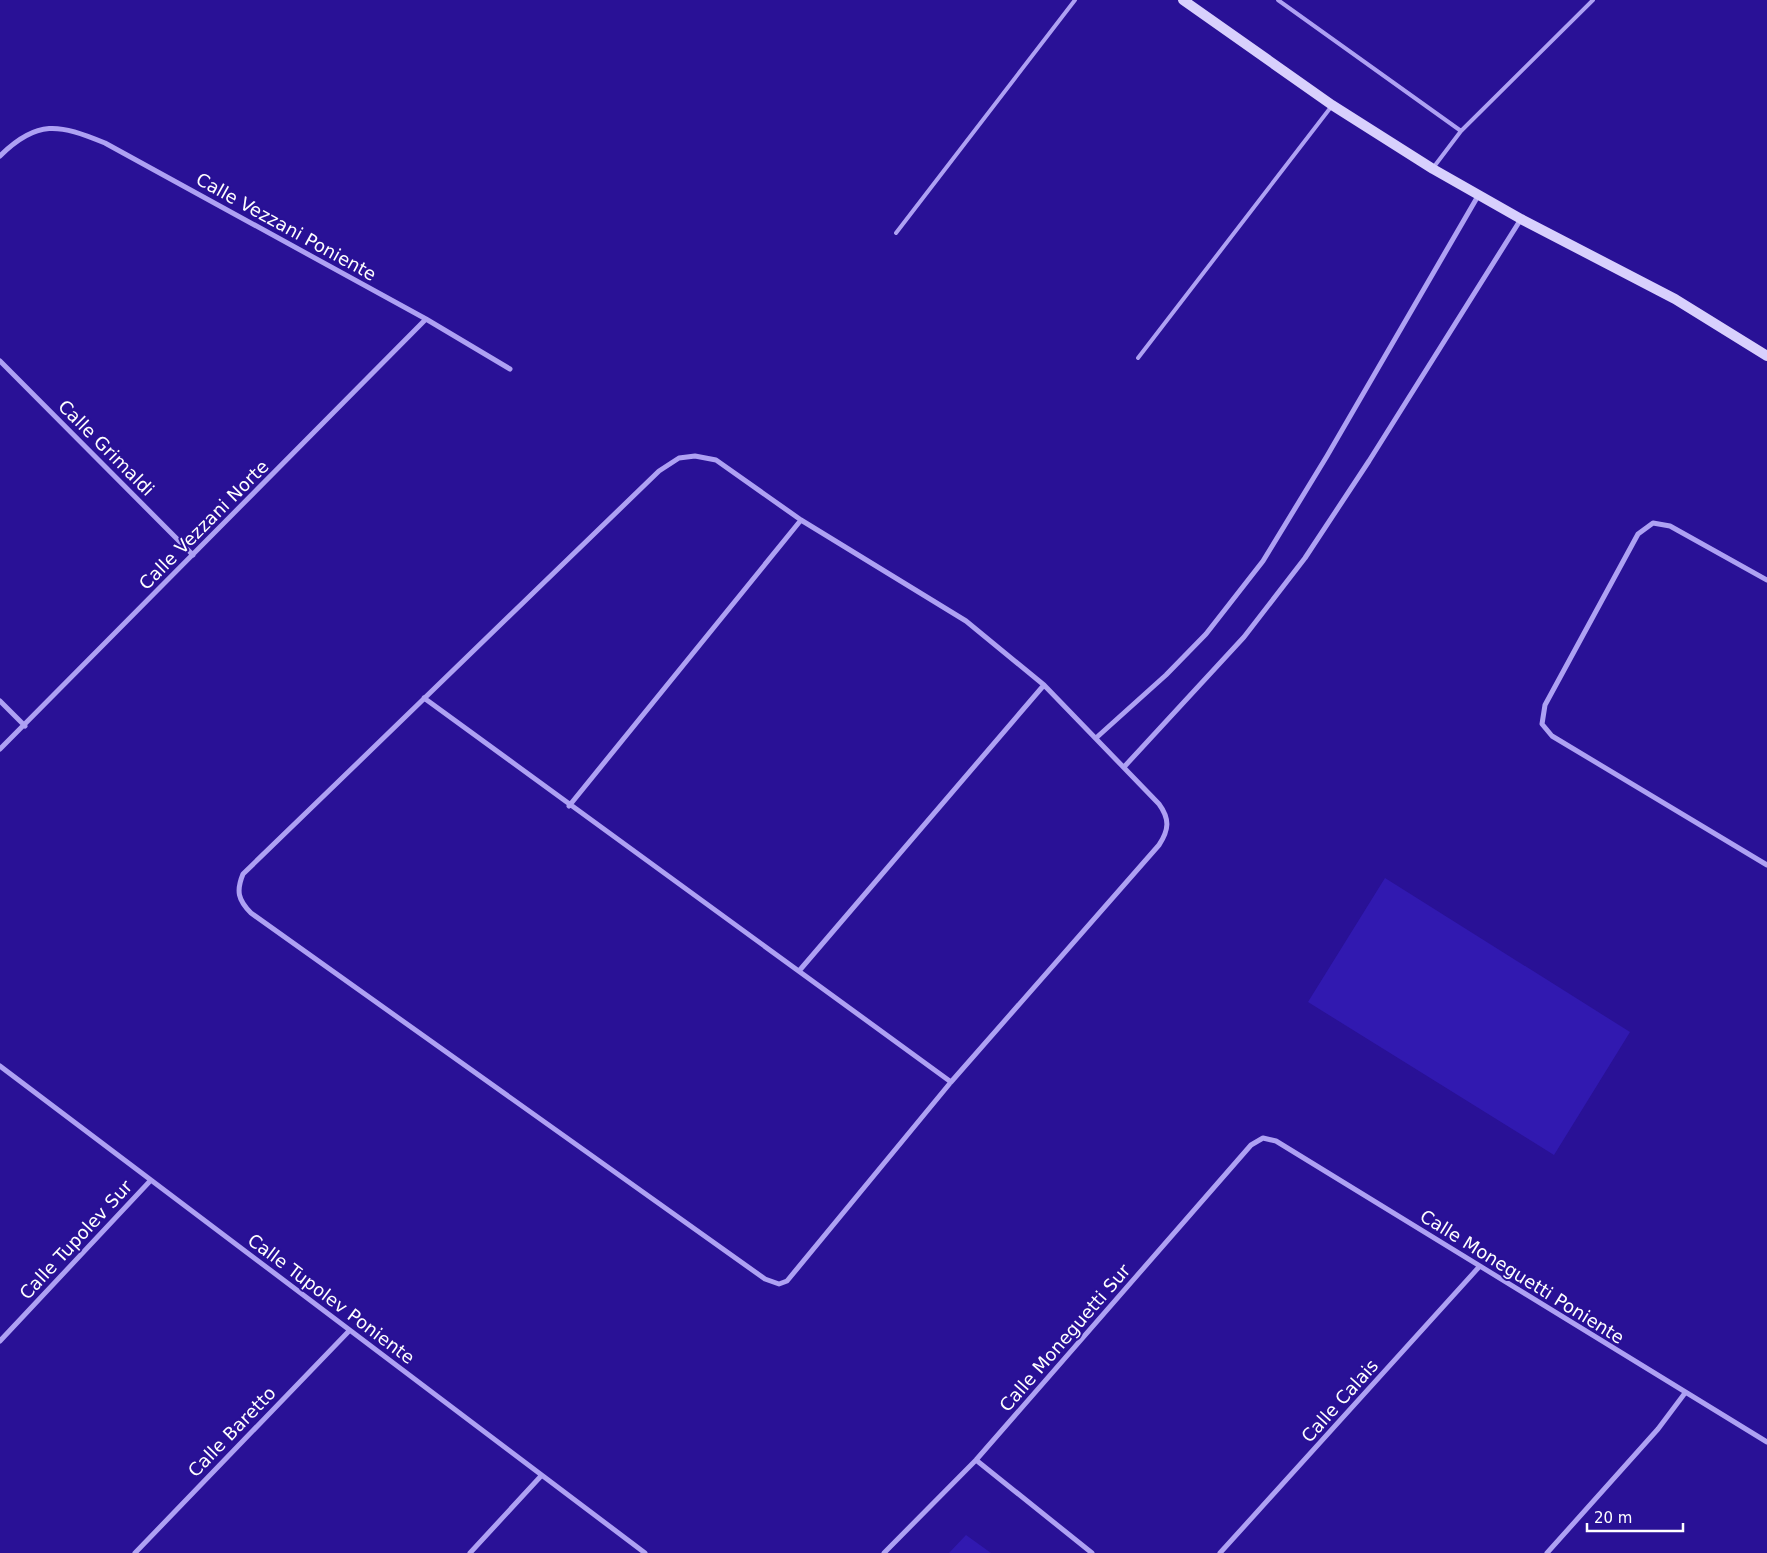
<svg xmlns="http://www.w3.org/2000/svg" width="1767" height="1553" font-family="'DejaVu Sans',sans-serif">
<style>
.green{fill:#3119b0}
.lines{fill:none;stroke-linecap:round;stroke-linejoin:round}
.lane{stroke:#aea1f3;stroke-width:4}
.street{stroke:#aea1f3;stroke-width:5}
.secondary{stroke:#d8d0fd;stroke-width:10}
.labels{text-anchor:middle;stroke-width:4;stroke-linejoin:round;paint-order:stroke}
.street-label{font-size:18px;fill:#fff;stroke:#291196}
</style>
<rect width="100%" height="100%" fill="#291196"/>
<!-- green -->
<path class="green" d="M1385,878L1630,1032L1554,1155L1308,1002Z
M966,1535L991,1553H949Z"/>
<g class="lines">
<!-- lane -->
<path class="lane" d="M1278,0L1461,131
M1433,168L1461,131L1593,0
M896,233L1075,0
M1138,358L1331,107"/>
<!-- street -->
<path class="street" d="M0,156C37,119 59,124 105,143L426,319L510,369
M0,361L193,555
M695,456L716,460L801,520L966,621L1044,685L1159,804C1170,819 1169,830 1159,845L951,1082L787,1281L779,1284L765,1279L251,913C238,900 236,891 243,874L659,471L679,458Z
M1767,580L1670,526L1653,523L1638,534L1545,705L1542,724L1552,736L1767,865
M424,698L951,1082
M0,701L25,726
M1096,738L1166,675L1206,634L1263,561L1327,456L1478,196
M0,749L426,319
M1124,767L1244,637L1305,558L1369,461L1521,219
M569,806L801,520
M799,971L1044,685
M0,1066L645,1553
M0,1341L151,1180
M976,1460L1092,1553
M135,1553L349,1331
M470,1553L541,1476
M884,1553L976,1460L1251,1145L1263,1138L1276,1141L1767,1442
M1220,1553L1479,1267
M1547,1553L1658,1429L1685,1393"/>
<!-- secondary -->
<path class="secondary" d="M1183,0L1332,105L1433,169L1521,219L1675,299L1767,356"/>
</g>
<g class="labels">
<!-- street labels -->
<g class="street-label">
<text transform="translate(286 227) rotate(29)" y="6">Calle Vezzani Poniente</text>
<text transform="translate(106 448) rotate(45)" y="6">Calle Grimaldi</text>
<text transform="translate(204 525) rotate(-45)" y="6">Calle Vezzani Norte</text>
<text transform="translate(76 1240) rotate(-47)" y="6">Calle Tupolev Sur</text>
<text transform="translate(1522 1277) rotate(32)" y="6">Calle Moneguetti Poniente</text>
<text transform="translate(331 1299) rotate(37)" y="6">Calle Tupolev Poniente</text>
<text transform="translate(1065 1338) rotate(-49)" y="6">Calle Moneguetti Sur</text>
<text transform="translate(1340 1401) rotate(-48)" y="6">Calle Calais</text>
<text transform="translate(232 1432) rotate(-46)" y="6">Calle Baretto</text>
</g>
</g>
<!-- scale -->
<path d="M1587 1523v8h96v-8" fill="none" stroke="#ffffff" stroke-width="2.5"/>
<text x="1594" y="1523" font-size="15" fill="#ffffff" stroke="#291196" stroke-width="4" paint-order="stroke">20 m</text>
</svg>
